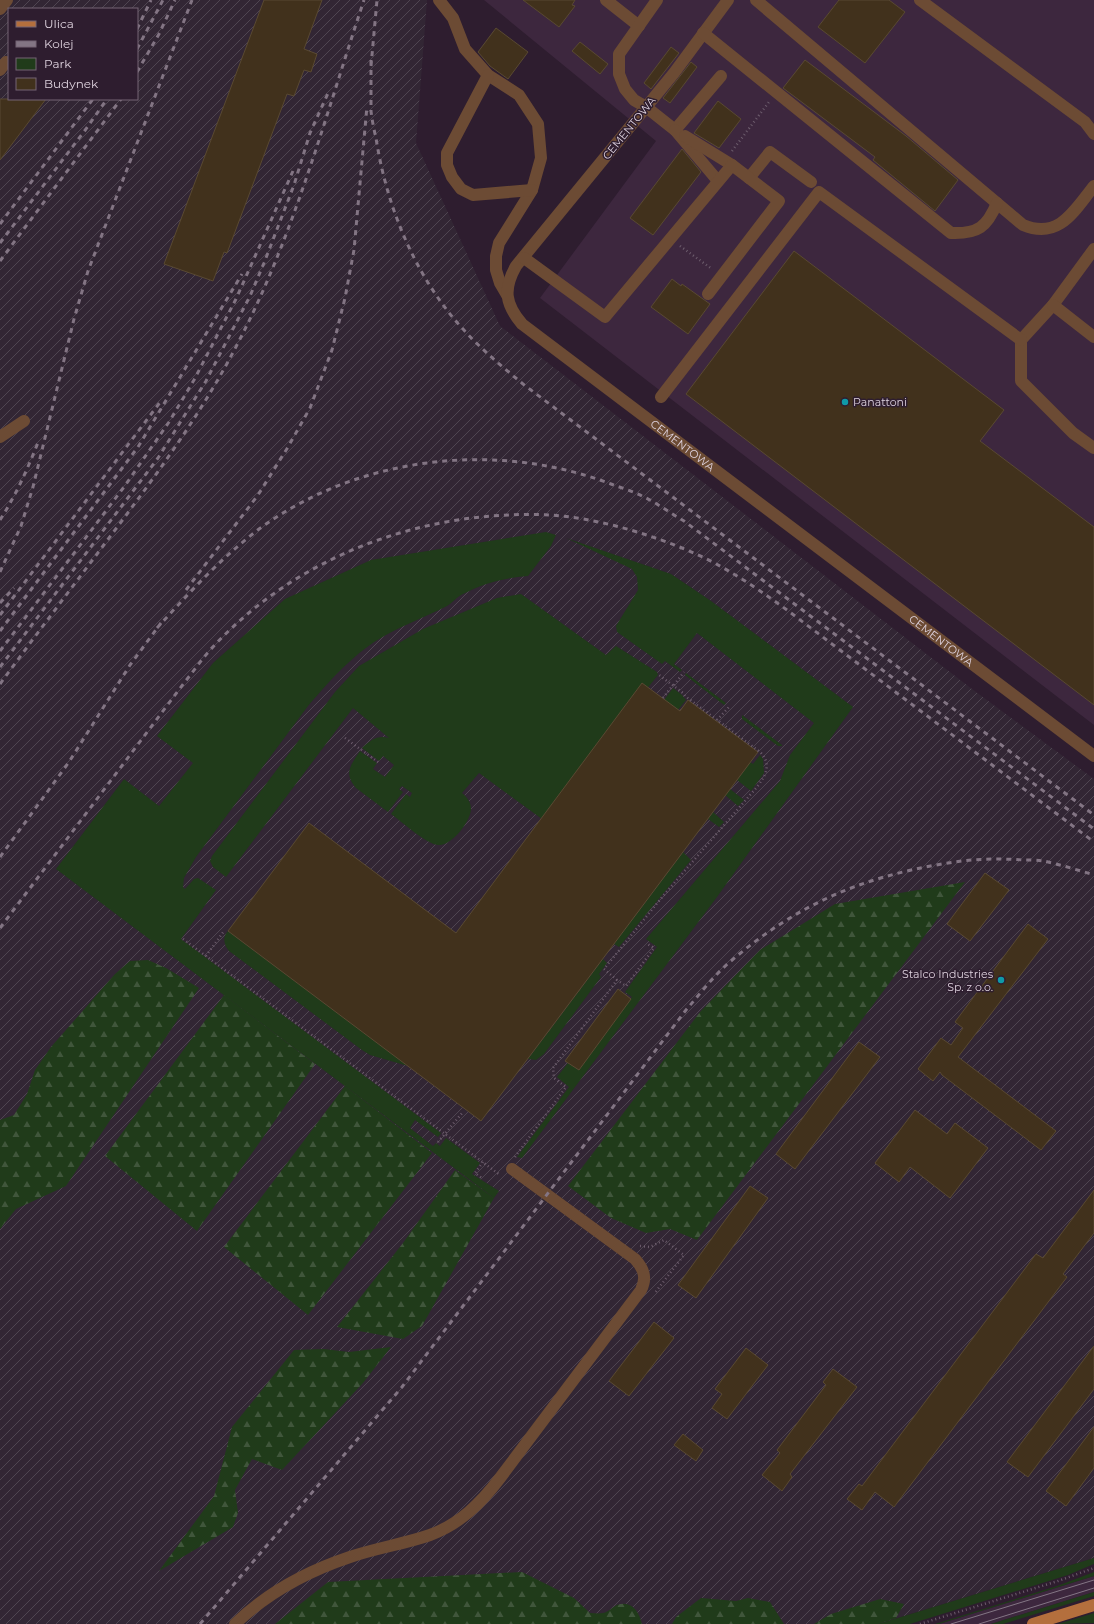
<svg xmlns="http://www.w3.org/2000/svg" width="1094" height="1624" font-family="Montserrat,sans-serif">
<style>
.built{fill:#3d273e}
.industrial{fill:url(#industrial-furrows);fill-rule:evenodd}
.green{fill:#203b1a}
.forest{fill:url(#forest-firs)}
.building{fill:#41311c;stroke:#594932}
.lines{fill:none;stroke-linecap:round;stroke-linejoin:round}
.path{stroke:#6d5d6d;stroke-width:2.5;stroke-dasharray:1 3;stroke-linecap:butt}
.minor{stroke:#6c4b34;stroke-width:12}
.major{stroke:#b46f3d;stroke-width:12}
.tram{stroke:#837584;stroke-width:1}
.rail{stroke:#837584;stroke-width:3;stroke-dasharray:5 5;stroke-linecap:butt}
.culture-dot{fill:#0f9aa8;stroke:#2e1d2f;stroke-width:1.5}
.labels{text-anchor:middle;stroke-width:3;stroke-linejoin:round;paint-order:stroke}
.street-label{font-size:11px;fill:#ded2de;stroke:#2e1d2f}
.poi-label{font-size:11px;fill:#ded2de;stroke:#2e1d2f;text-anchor:start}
</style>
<defs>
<pattern id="industrial-furrows" width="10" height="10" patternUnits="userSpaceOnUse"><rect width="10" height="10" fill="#322634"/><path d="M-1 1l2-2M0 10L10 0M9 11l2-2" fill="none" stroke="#4f4551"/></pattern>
<pattern id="forest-firs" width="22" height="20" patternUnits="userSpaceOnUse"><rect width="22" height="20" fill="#203b1a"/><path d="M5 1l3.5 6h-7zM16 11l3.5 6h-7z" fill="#40563b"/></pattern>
</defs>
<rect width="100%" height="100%" fill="#2e1d2f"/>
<!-- built -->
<path class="built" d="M484,0H1094V725L540,298L656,141Z
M1094,1576V1592L991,1624H939Z"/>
<!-- industrial -->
<path class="industrial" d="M0,0H427L416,143L500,326L972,689L1094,779V1558L878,1624H0ZM9,9H137V99H9Z"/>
<!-- green -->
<path class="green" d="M546,532L556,535L551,546L528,576C503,578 484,583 461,595C456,598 452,603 447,606C427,616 406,624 386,635C356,651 330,680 308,706L196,857L184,878L183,887L185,889L194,879L198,878L216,890L181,939L441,1133L438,1137L415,1120L410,1128L433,1146L436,1143L440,1146L446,1138L480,1163L472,1174L499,1191L494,1198L56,869L124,779L159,806L193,763L157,736L213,663L285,599L371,560Z
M566,538L671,574L711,601L853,707L717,897L522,1158L517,1157L569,1087L557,1077L568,1063L579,1070L632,997L625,992L657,947L646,939L780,781L790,755L814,723L697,633L674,664L682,670L680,672L665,661L662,664L617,632L616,626L638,590L637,577L632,569Z
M521,594L606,655L616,646L657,672L658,675L542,819L479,773L462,793C467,797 471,802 471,809C471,821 451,847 438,845C426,844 401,821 391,814L406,794L410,797L412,793L402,786L399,789L403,792L388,812L356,788C343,773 351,765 360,751L377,763L373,769L385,777L394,765L383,756L379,761L362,748C371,740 377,735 389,738L353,708L226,877L213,867L210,861L212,856L335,692L359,666L423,629L497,598Z
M686,673L726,703L724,705L685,675Z
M673,688L682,695L686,700L678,710L664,700Z
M742,715L782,745V746H778L742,719Z
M760,755L763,759L764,773L751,791L737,780L750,762L753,764Z
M730,789L744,800L738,806L725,795Z
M713,812L724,822L719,827L708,819Z
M683,852L691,860L619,947L614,944Z
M228,931L408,1066L370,1055L362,1050L229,951C224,945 222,937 228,931Z
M603,959L607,963L599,974L601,977L544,1054L536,1060L528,1059Z
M1094,1558V1564L1068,1575L910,1624H878Z
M1094,1572V1576L939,1624H935L1057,1586Z
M1094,1592V1596L1003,1624H991Z
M1094,1613V1623L1058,1624Z"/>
<!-- forest -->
<path class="forest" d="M965,882L697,1240L670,1229L646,1233L611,1218L568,1186L700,1012L760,950L835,904Z
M148,960L166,968L199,988L66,1186L16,1209L0,1229V1120L14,1115L27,1094L35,1070L51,1047L115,974L130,961Z
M224,995L315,1064L197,1231L105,1156Z
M345,1086L432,1153L308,1315L224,1247Z
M455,1170L494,1198L422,1326L403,1339L337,1327L403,1243Z
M391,1347L363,1383L282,1470L252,1459L235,1490L238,1513L233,1527L159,1571L214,1496L232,1427L294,1350L324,1349L349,1352Z
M522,1572L574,1598L590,1613C594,1613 599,1614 603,1613C609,1612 612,1607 617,1605C632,1600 639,1612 642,1624H275L328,1582Z
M701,1598L736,1601L748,1598L770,1602L784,1624H669H672L676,1617Z
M880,1599L904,1604L896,1618L878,1624H814L831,1614Z"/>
<!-- building -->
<path class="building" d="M264,0H322L304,49L317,54L311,72L304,70L294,96L287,94L227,253L224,252L213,281L164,264Z
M523,0H575L572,5L575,6L559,27Z
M839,0H889L905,12L865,63L818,27Z
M496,28L528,52L508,79L490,66L478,52Z
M580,42L608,64L600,74L572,51Z
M671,47L679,53L651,89L644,83Z
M805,60L906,136L958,180L935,211L873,160L875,157L783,88Z
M691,62L697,67L670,103L663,98Z
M0,99H46L0,160Z
M718,101L741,119L719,148L694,133Z
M682,149L701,172L653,235L630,218Z
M794,251L1004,410L980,441L1094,527V705L686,394Z
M672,279L681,286L682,284L710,304L688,334L651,307Z
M642,683L680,711L688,700L758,752L481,1121L228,931L309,823L456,933Z
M985,873L1009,890L970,941L947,924Z
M1028,924L1048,939L958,1057L1056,1131L1041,1150L942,1075L940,1072L933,1081L918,1069L941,1038L951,1045L963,1028L955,1022Z
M618,989L631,999L579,1070L565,1061Z
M859,1042L880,1057L795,1169L776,1154Z
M915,1110L947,1134L955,1123L988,1148L950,1198L910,1167L899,1182L875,1163Z
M750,1186L768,1198L696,1298L678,1285Z
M1094,1190V1233L1063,1274L1067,1277L894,1507L875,1492L862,1510L847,1499L859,1484L862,1486L1036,1254L1043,1258Z
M654,1322L674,1338L629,1396L609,1381Z
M1094,1346V1389L1028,1477L1007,1462Z
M746,1348L768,1365L727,1419L712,1408L722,1394L715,1389Z
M833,1369L857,1387L790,1474L792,1477L782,1491L762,1475L780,1453L777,1450L826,1385L823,1382Z
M1094,1427V1468L1066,1506L1046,1491Z
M683,1434L703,1450L696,1461L674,1445Z"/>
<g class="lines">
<!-- path -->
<path class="path" d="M732,151L769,102
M680,246L712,269
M674,685L684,672
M663,698L673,685
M717,720L729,707
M345,738L378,762
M183,939L500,1175
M206,956L224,931
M617,980L604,969L663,896L757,787C766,775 772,764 760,752L685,696L683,693L659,675
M438,1142L463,1112
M515,1157L566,1087L554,1078L553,1068L617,980L626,986L654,948L646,943
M483,1162L475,1173L483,1179
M640,1246L650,1247L664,1240L684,1255L654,1294
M920,1624L1058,1581L1094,1568"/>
<!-- minor -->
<g class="minor">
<path d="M439,0L453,18L465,49L488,75L519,95L538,124L541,158L532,190L499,243L496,256V270L500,283L507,295"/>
<path d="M606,0L639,26"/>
<path d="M657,0L619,54V74L625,89L634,100L646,107L675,130L721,76"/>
<path id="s1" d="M728,0L674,73L516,266C503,289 505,304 522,324L1094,756"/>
<path d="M756,0L1023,225C1059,240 1074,211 1094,186"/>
<path d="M920,0L1085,122L1094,134"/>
<path d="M0,9L7,0"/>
<path d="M703,33L951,233C978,234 987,227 997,203"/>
<path d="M0,70L6,62"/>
<path d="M488,75L447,153V165L452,177L461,189L473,195L532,190"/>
<path d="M675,130L718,181"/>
<path d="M685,136L732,165"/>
<path d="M749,178L770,152L811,182"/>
<path d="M1094,249L1053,305L1021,340V381L1073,433L1094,448"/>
<path d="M524,258L605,317L732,165L779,201L708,294"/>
<path d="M1053,305L1094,337"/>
<path d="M661,397L819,192L1021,340"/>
<path d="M0,437L24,421"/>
<path d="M235,1624C267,1593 308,1571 350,1557C376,1548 404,1544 430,1535C460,1524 481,1503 500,1478L641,1290C647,1278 644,1269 635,1259L512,1169"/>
</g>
<!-- major -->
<path class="major" d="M1033,1624L1094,1605"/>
<!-- tram -->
<path class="tram" d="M951,1624L1094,1580
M979,1624L1094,1588"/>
<!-- rail -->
<path class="rail" d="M137,29L151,0
M137,49L163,0
M371,60C371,77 371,94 371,111C372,120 374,130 376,138C386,203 412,269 455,320C475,344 499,364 523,384L1094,815
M371,66L377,0
M137,72L159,34L175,0
M0,224L93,99
M0,243L86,129L107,99
M0,261L121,99
M0,520C16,495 28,468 39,440
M0,572L21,526L33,487L74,319L88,271L192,0
M186,590L258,495L288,447L310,408L332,350L345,298L354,250L367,106
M0,603L14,588
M0,615L161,401
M157,628C189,593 221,558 259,529C359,456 496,440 611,484C621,488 633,491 642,496C657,503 670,513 684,521L1094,829
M0,631L138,447L242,274
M0,651L124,487L169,422L194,380L236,299L293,171
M0,667L158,458L206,381L250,296L264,263L294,185L310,133L329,91
M0,684C35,636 71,589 106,542C155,477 203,412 240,339C295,232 326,114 364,0
M0,857L69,762L130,665L161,623
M0,928L184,683C193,672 201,660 211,649C297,555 425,509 550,515C594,518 640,531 682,548C720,563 754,586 787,610L1094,842
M200,1624L402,1387L686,1010C700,994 714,975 731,961C795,906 859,878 942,864C969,859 996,858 1023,860C1030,860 1038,860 1044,861C1061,865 1078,870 1094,875"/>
</g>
<!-- markers -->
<g class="culture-dot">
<circle cx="845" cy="402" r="4"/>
<circle cx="1001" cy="980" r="4"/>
</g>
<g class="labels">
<!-- street labels -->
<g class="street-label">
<text transform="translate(629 128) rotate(-51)" y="4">CEMENTOWA</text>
<text dy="4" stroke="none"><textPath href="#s1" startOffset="605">CEMENTOWA</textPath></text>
<text dy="4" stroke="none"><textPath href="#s1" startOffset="929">CEMENTOWA</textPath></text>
</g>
<!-- poi labels -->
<g class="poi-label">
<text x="853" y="406">Panattoni</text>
<text x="993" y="978" text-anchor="end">Stalco Industries<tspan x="993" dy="13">Sp. z o.o.</tspan></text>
</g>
</g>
<!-- legend -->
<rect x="8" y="8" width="130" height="92" fill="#2e1d2f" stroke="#746575"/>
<rect x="16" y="21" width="20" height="6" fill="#b46f3d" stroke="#746575"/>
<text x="44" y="28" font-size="12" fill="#ded2de">Ulica</text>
<rect x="16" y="41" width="20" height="6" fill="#837584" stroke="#746575"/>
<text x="44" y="48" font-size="12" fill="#ded2de">Kolej</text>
<rect x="16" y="58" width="20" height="12" fill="#203b1a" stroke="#746575"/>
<text x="44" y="68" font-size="12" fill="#ded2de">Park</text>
<rect x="16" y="78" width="20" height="12" fill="#41311c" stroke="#746575"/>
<text x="44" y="88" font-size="12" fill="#ded2de">Budynek</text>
</svg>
